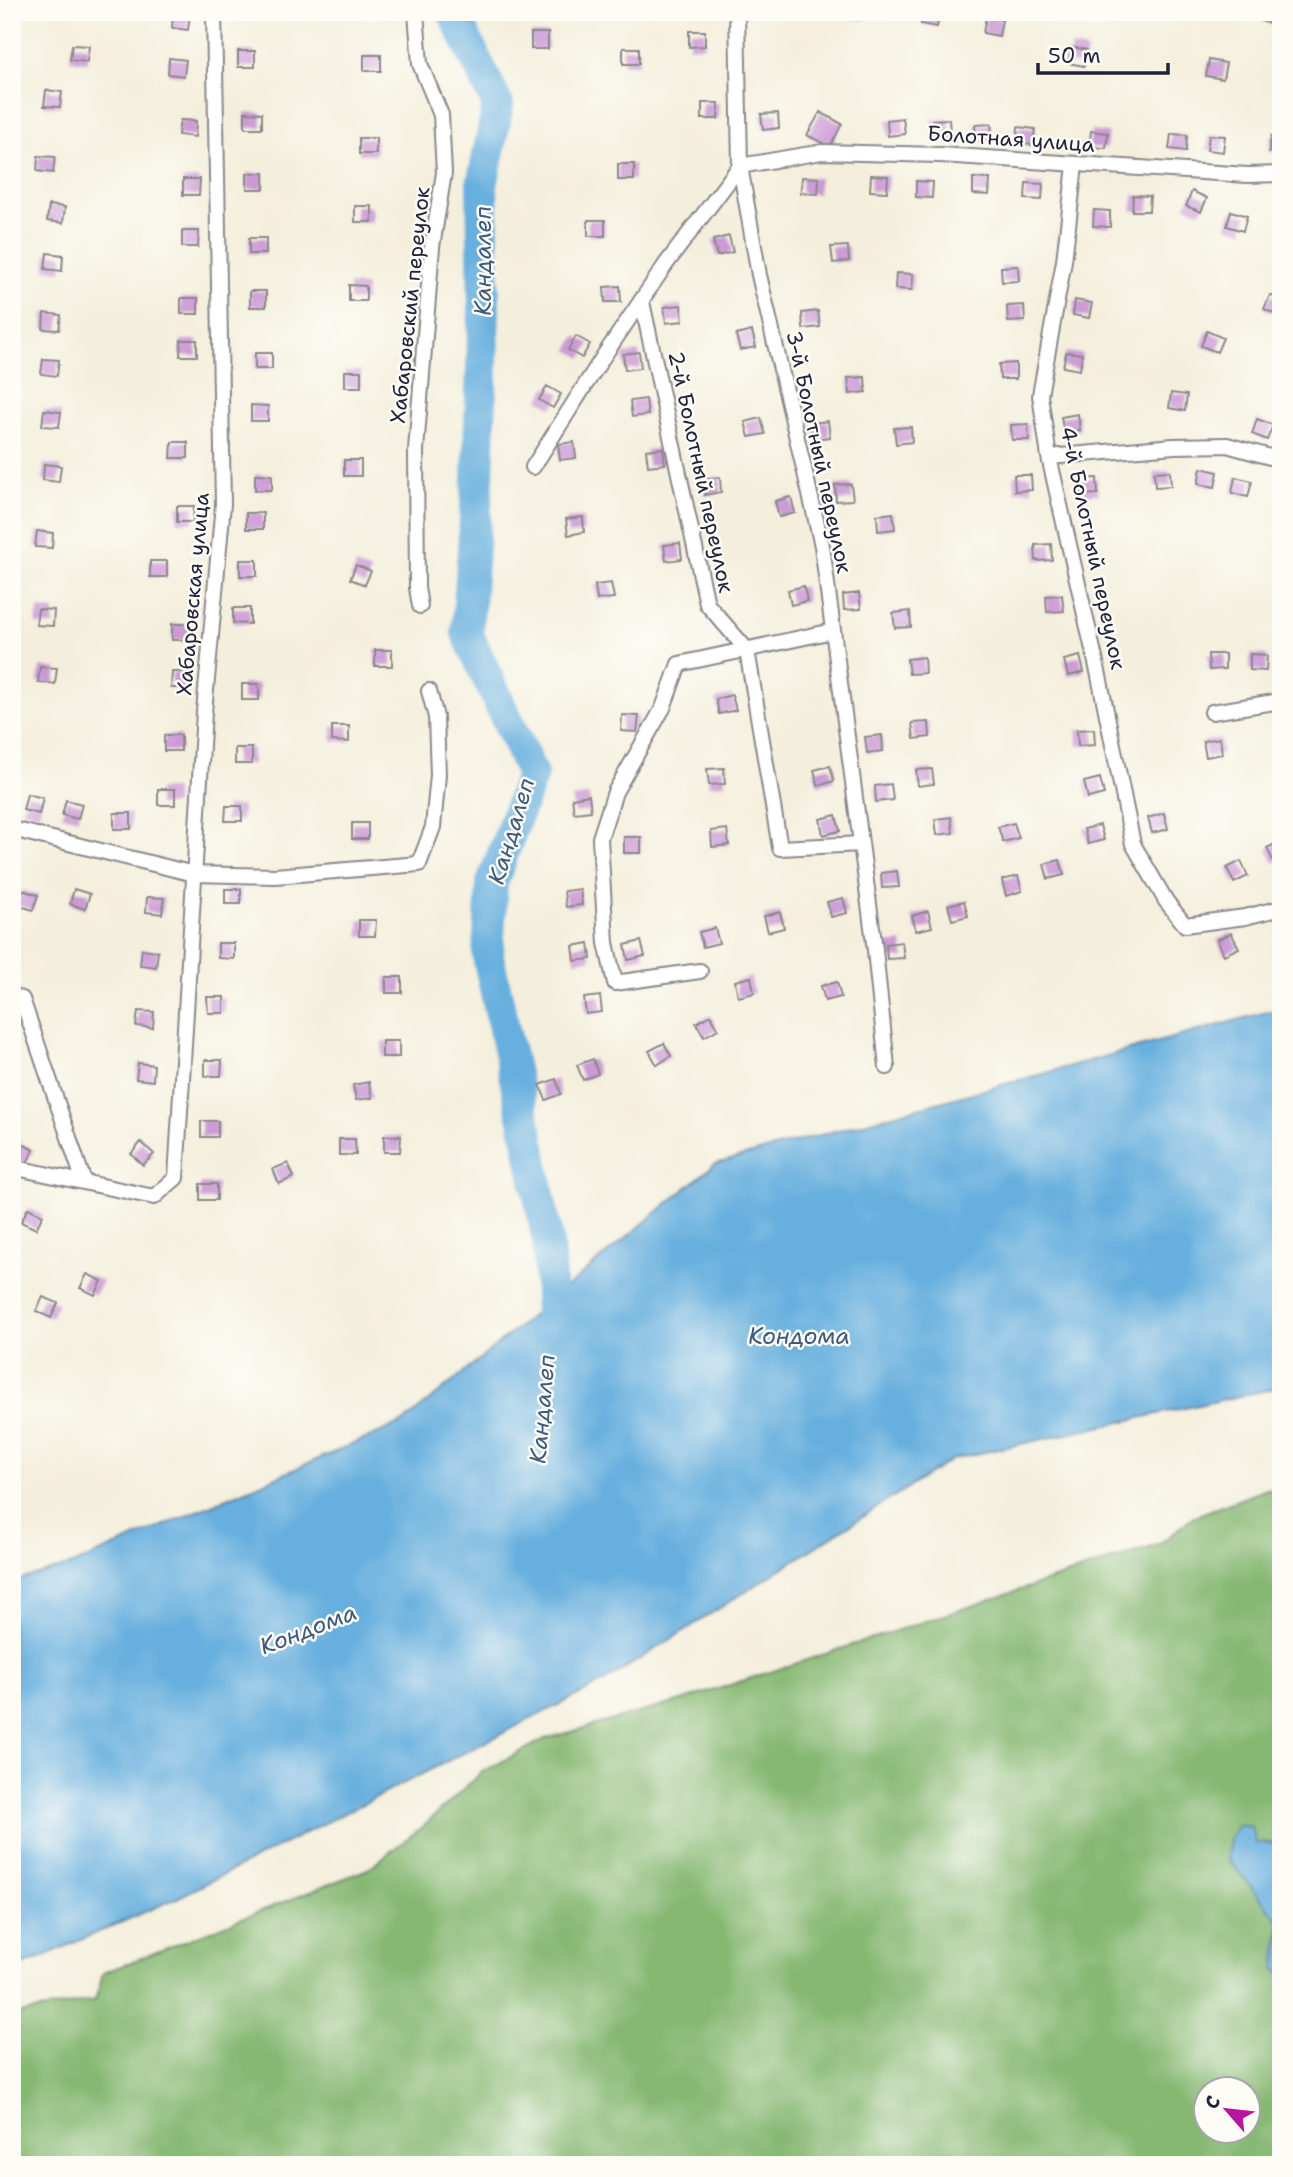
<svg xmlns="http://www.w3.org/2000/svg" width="1293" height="2177" font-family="'Shantell Sans',sans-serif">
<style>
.forest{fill:#86b872;stroke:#546d56;stroke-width:2;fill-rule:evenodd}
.water{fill:#66afde;stroke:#44688c;stroke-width:2}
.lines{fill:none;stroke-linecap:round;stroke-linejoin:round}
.river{stroke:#66afde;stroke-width:32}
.building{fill:#cc9ad5}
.street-casing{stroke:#8b888c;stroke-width:18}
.street{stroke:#fff;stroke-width:14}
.labels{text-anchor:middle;stroke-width:5;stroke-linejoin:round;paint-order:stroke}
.street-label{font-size:21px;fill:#22223b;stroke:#fdfcf7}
.water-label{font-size:23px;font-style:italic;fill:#3d5a7c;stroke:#fdfcf7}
</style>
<rect width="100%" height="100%" fill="#fdfcf7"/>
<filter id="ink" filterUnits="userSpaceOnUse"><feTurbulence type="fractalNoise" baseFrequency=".0143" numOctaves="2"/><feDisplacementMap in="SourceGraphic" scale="14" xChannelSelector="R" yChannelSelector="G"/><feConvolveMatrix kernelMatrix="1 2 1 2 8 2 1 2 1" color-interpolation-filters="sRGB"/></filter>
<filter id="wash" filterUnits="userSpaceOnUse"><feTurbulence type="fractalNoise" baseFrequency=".00686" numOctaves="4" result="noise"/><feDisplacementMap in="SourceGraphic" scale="28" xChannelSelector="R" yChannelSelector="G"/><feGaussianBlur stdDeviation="1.57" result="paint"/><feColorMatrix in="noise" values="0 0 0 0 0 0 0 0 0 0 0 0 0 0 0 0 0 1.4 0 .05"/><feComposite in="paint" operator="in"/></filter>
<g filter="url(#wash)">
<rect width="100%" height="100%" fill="#f4efdc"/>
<!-- forest -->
<path class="forest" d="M1281,1488V2165H12V2020L18,2014L95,2000L103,1973L368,1869L422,1827L482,1772L545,1739L681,1701L1158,1545L1195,1516L1267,1489ZM1206,2090H1248V2132H1206Z"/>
<!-- water -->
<path class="water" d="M1281,1008V1387L953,1459L604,1682L179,1897L12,1970V1582L72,1565L404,1422L715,1164Z
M1238,1825L1251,1827L1256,1843L1281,1844V1975L1275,1969L1280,1922L1227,1858L1230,1840Z"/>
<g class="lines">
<!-- river -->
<path class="river" d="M453,12L498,105L482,185L484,309L478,478L467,633L532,774L492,883L488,956L527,1133L548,1242L551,1300L547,1343"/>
</g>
<g id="blocks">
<!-- building -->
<path class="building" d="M845,12H862L860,20L844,17Z
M923,12H940L937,27L921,24Z
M173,13L190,14L188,30L172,28Z
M986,17L1002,20L999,36L983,33Z
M689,31H705V46L689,47Z
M531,33H548V49H531Z
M72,45L89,46L87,62L70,60Z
M1071,47L1087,50L1084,66L1068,63Z
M623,48H639V64H623Z
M238,51H255V67H238Z
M364,55H381V71H364Z
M169,58L186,60L184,76L168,74Z
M1209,60L1226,63L1223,79L1206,76Z
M46,90L62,92L60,107L44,106Z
M702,103H719L718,119H702Z
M245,112L262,113V128H245Z
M820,112L842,124L830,147L807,135Z
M778,113L779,128L763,130L761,114Z
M903,118L905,134L888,136L887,120Z
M949,119L950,134L933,136L932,120Z
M180,120L196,121L195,137L178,135Z
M991,124L993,140L976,141L975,125Z
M1018,127L1035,129L1033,145L1017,143Z
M1091,131L1108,133L1106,148L1089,147Z
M1171,134L1187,135L1186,151L1169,149Z
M1209,135L1225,136L1223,152L1207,150Z
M1271,136L1281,138V153L1269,152Z
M359,138H376V154H359Z
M38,156L55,157L53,173L37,171Z
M618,164H634V180H618Z
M247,173H264V189H247Z
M871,175L888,176L887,192L870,191Z
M802,177L819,178L818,194L801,193Z
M973,178L990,179L989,195L973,194Z
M183,179H200L199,195H183Z
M916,181L933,182L932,198L916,197Z
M1026,183L1043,184L1042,200L1025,199Z
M1192,191L1207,198L1201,212L1186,206Z
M1133,195L1150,196L1149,211H1132Z
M49,205L65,207L63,223L47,221Z
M355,206H372V222H355Z
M1094,210L1110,211V227L1093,226Z
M1231,211L1247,216L1243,231L1227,226Z
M588,220H605V236H588Z
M182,231H199L198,247H182Z
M729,236L733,252L717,256L713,240Z
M249,238H266V254H249Z
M848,246L849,261L833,263L831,247Z
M47,253L63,255L62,271L45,269Z
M1018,266L1019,281L1002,282L1001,267Z
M896,273L913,274L912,290L895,289Z
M349,285L366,286V301H349Z
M620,286L621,302H605L604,287Z
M250,291H266V307H250Z
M1270,295L1281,299L1279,316L1264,309Z
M181,298H198V314H181Z
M1075,300L1092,303L1089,318L1073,315Z
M681,305L683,321L666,323L664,307Z
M1024,305L1025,321L1008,322L1007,306Z
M818,311L820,327L803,329L802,313Z
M44,313L61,315L59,330L43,329Z
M752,331L756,347L740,350L736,335Z
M1207,331L1223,338L1217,352L1201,346Z
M576,336L590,344L582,358L568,350Z
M181,340H197V356H180Z
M639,352L641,368L625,370L623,354Z
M1066,352L1082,354L1080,370L1063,367Z
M255,353H272V369H255Z
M43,359L59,360L57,376L41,374Z
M1016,363V379H1000L999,364Z
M345,371H361V387H345Z
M865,377L866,392L850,394L848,378Z
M547,386L561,394L553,408L539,400Z
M1171,393L1187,395L1185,411L1169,408Z
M646,399L648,415L632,417L630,401Z
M251,405L268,406V421H251Z
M44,410L61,412L59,427L42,426Z
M1078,414L1080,430L1064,433L1061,417Z
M761,418L765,434L749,437L745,422Z
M1257,419L1273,425L1267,440L1252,434Z
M828,421L830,437L813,439L812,423Z
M1028,424L1029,440H1012L1011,425Z
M911,427L912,442L896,444L894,428Z
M172,442H188V458H171Z
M574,442L576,458L560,460L558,444Z
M663,448L665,464L648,466L646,450Z
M344,460H361V476H344Z
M44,464L61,466L59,482L43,480Z
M1201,468L1218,472L1215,487L1198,484Z
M1170,471L1171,486L1155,487L1154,472Z
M255,474L272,475V490H255Z
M1014,475H1031L1032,490L1015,491Z
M720,477L721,492L705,495L703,479Z
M1235,477L1252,481L1248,497L1232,493Z
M1097,478L1098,494L1082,495L1081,479Z
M851,484L853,500L836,501L835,485Z
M791,497L795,513L779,517L775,501Z
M177,506H194L193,522H177Z
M246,513H263V529H246Z
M893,513L895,529L878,531L877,515Z
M583,517L584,532L568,535L566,519Z
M37,531L53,533L52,548L35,547Z
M680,543L682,559L666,561L664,545Z
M1051,544L1052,560L1036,561L1035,545Z
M240,560H257V576H240Z
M150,561H167V577H150Z
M356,565L371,571L365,585L350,579Z
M611,583L614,598L597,600L595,585Z
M804,586L807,601L791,605L788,590Z
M859,593L861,609L844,610L843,595Z
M1062,595L1064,611L1047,612L1046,596Z
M233,608H250V624L233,623Z
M38,609L54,610L53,626L36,625Z
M910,611L911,627L895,628L893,613Z
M172,624H188V640H172Z
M375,650H392V666H375Z
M1208,654H1225V669L1209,670Z
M1250,654L1267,655L1266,671L1250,670Z
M1080,656L1084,672L1068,676L1064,660Z
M924,657L925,673L909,674L907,659Z
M40,667L57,668L55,684L38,682Z
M172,672H188V688H171Z
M242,684H259V700H242Z
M732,695L736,710L719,714L716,699Z
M622,715L639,716L637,732L621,731Z
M929,722L930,737L914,739L912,723Z
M332,726H349V742L332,741Z
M1094,729L1095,745L1078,746L1077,730Z
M164,735H181V751H164Z
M882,735L883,751L867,753L865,737Z
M1220,738L1222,754L1206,757L1203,741Z
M235,748H252V764H235Z
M830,766L834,781L818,786L814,770Z
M724,768L725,784L709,785L707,769Z
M932,769L934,784L918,786L916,770Z
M1100,778L1104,794L1088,798L1084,782Z
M891,784L893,800L876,802L875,786Z
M158,789H175V805H158Z
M27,794L43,798L39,814L23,810Z
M589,795L591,811L574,813L572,798Z
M66,800L82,804L78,819L62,815Z
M226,806H242V821H225Z
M114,813H131V829H114Z
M1164,813L1168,829L1152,833L1148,818Z
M836,815L840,831L823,835L820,819Z
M951,817L953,833L937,835L935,819Z
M352,823H368V839H352Z
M1014,823L1019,838L1003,842L998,827Z
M1100,825L1104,840L1088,844L1084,829Z
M727,829L729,845L712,847L711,831Z
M624,837H641V853H624Z
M1281,841V860L1274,863L1267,848Z
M1060,860L1064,875L1048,879L1044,864Z
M1241,861L1248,876L1234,883L1227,868Z
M897,871L899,887L882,888L881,873Z
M1018,876L1022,891L1006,896L1002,880Z
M74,889L90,894L85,909L70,904Z
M225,889H241V904H225Z
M580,889L582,905L566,907L564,891Z
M22,890L38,895L33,910L17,905Z
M147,897L164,898L162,914L146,912Z
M843,898L847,913L831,917L827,902Z
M964,901L968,916L952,920L948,905Z
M928,911L932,927L916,931L912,916Z
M780,912L784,928L768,932L764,916Z
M359,920H376L375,936H359Z
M715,928L719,943L703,947L699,932Z
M1231,933L1239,948L1224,955L1217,940Z
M641,941L645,956L628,960L625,945Z
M902,942L904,958L887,959L886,944Z
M218,943H234V959L218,958Z
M589,943L591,959L575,961L573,946Z
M142,949L158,951L156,967L140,965Z
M386,977H402V993H386Z
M751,977L754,993L738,997L735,981Z
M837,982L841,997L825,1001L821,986Z
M600,996L602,1012L586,1014L584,998Z
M207,997H224V1013H208Z
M138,1011L154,1012L153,1028L136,1026Z
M711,1015L718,1029L704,1037L696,1023Z
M382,1041H399V1057H382Z
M664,1043L671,1056L657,1065L649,1051Z
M593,1059L598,1074L583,1080L577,1065Z
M205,1060H222L221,1076H205Z
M138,1063L154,1065L153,1081L136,1079Z
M556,1079L561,1094L546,1100L540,1085Z
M369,1082L372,1098L356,1100L353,1085Z
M201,1121H218V1137H201Z
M384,1136H401L400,1152H384Z
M339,1139H355L356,1155H339Z
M19,1142L34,1150L26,1164L12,1156Z
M141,1142L154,1154L143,1165L131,1154Z
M288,1163L294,1177L279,1184L273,1169Z
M200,1184H217V1200H200Z
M28,1208L43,1215L36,1229L21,1222Z
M87,1274L102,1281L95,1295L80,1288Z
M43,1297L58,1303L51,1318L36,1311Z"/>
</g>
</g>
<g filter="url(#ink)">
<use href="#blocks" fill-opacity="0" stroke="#8b888c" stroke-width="2"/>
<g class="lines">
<defs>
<path id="street" d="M416,12L420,64L441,115L444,173L432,247L416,450L417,588L420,606
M737,12L740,166L759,275L822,546L875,950L887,1067
M1258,12L1281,19
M1075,165L1064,261L1040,395L1049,457L1099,676L1133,844L1166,901L1185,925L1245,917L1281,908
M642,302L707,604L747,650L780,848L861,844
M1049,457L1174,446L1227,445L1281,460
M533,467L603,357L666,264L740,166L822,152L940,155L1248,175L1281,174
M1212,712L1281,701
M12,829L194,874L275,876L419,864L433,827L438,775L436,717L429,691
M700,971L615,983L606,943L600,838L615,792L663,708L679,664L833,631
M12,996L22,999L84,1182
M12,1167L154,1197L176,1178L204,712L223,504L214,12"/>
</defs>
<!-- street casing -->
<use href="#street" class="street-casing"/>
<!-- street -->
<use href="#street" class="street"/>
</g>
</g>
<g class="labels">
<!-- street labels -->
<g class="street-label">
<text transform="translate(1011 139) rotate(4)" y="7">Болотная улица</text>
<text transform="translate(410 305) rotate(-84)" y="7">Хабаровский переулок</text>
<text transform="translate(819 452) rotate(78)" y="7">3-й Болотный переулок</text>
<text transform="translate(701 472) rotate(78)" y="7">2-й Болотный переулок</text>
<text transform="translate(1093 548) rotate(78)" y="7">4-й Болотный переулок</text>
<text transform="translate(193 594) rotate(-85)" y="7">Хабаровская улица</text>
</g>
<!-- water labels -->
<g class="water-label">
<text transform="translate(483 261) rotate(-90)" y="8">Кандалеп</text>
<text transform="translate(511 831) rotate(-73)" y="8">Кандалеп</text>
<text x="799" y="1344">Кондома</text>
<text transform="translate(542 1409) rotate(-85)" y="8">Кандалеп</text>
<text transform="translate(308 1629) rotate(-21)" y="8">Кондома</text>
</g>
</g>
<!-- margin -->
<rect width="1293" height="2177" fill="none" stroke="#fdfcf7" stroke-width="42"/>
<!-- north arrow -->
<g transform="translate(1227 2110) rotate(298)"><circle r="33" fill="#fdfcf7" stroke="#a5a5ac" stroke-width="2"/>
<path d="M0-5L12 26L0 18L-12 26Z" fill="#b5179e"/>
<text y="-10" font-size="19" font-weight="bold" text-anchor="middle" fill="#22223b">С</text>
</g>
<!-- scale -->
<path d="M1038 63v10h130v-10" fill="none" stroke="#22223b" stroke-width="3.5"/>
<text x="1048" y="63" font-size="21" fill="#22223b" stroke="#fdfcf7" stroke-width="5" paint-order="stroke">50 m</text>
</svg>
